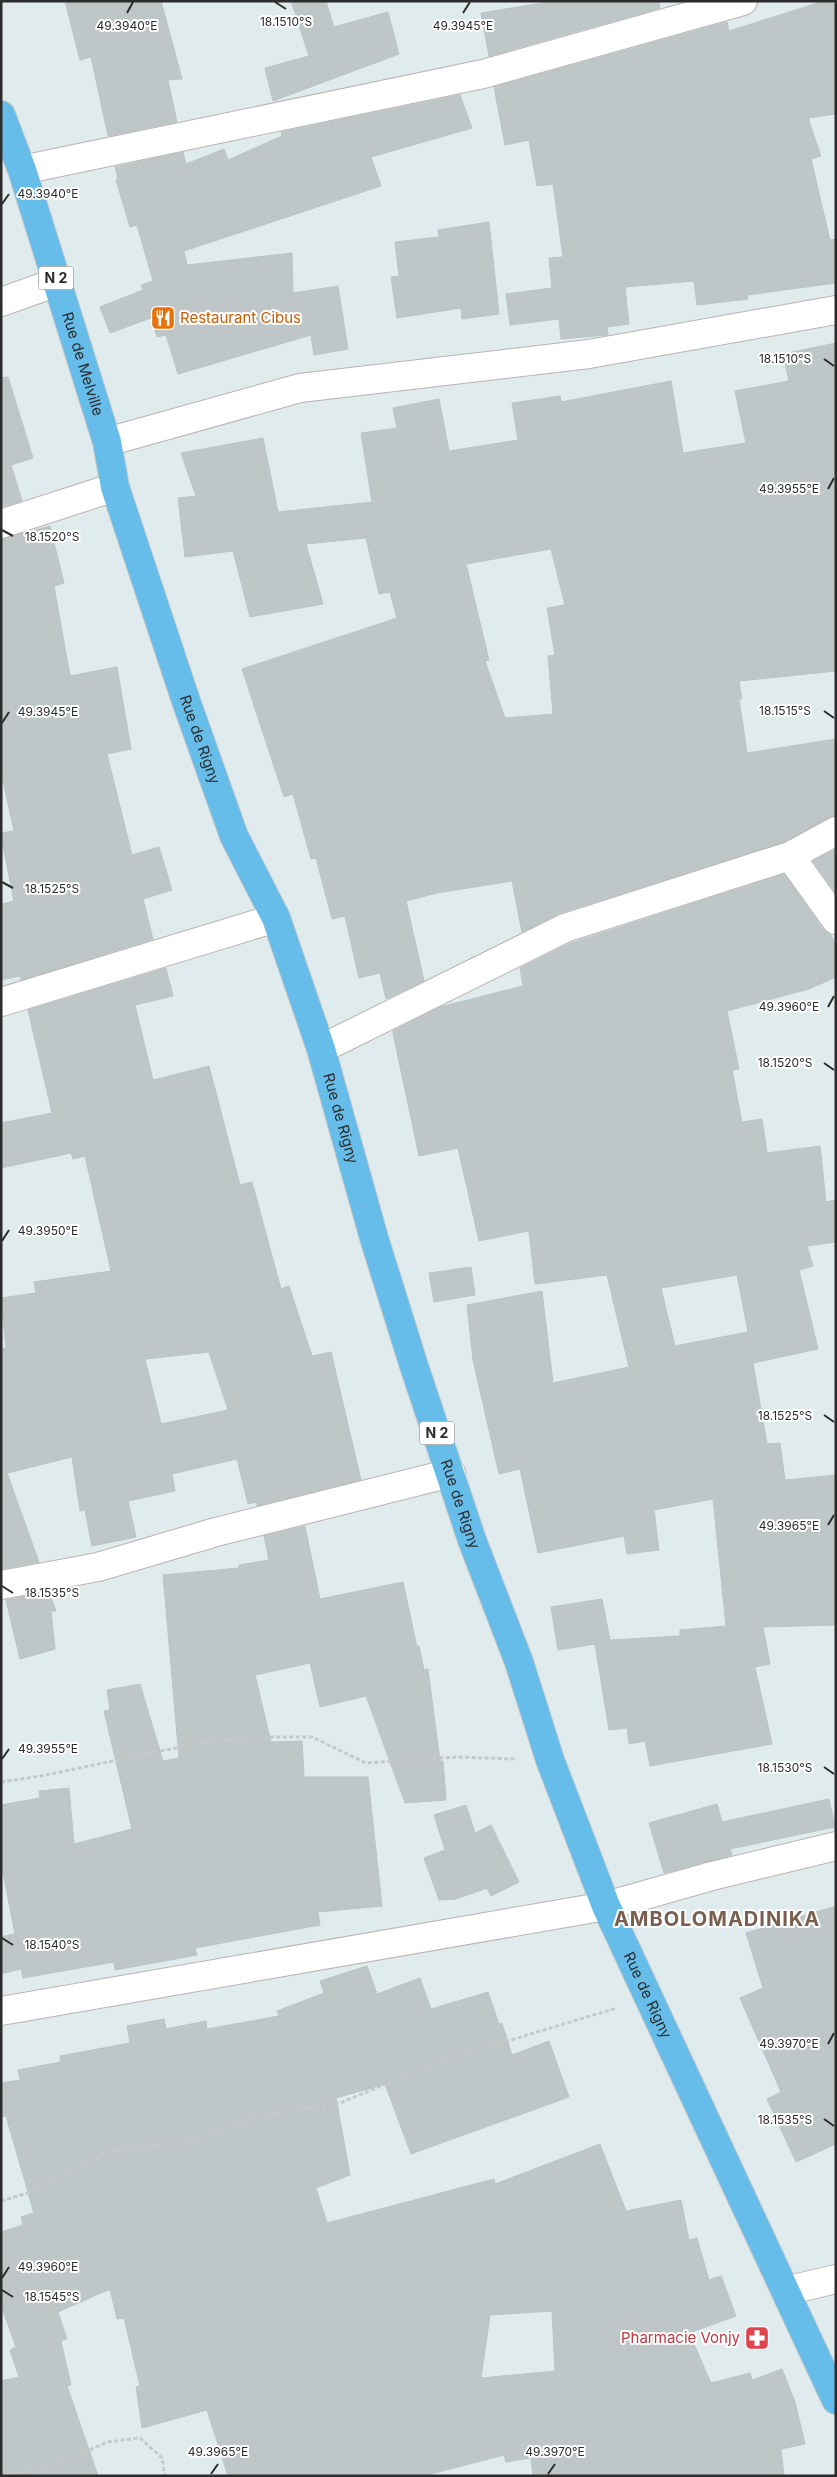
<svg xmlns="http://www.w3.org/2000/svg" width="837" height="2477" font-family="Inter,sans-serif">
<style>
.building{fill:#bec6c8;stroke:#b8c5c8;fill-rule:evenodd}
.lines{fill:none;stroke-linecap:round;stroke-linejoin:round}
.minor-casing{stroke:#bbb4af;stroke-width:30}
.primary-casing{stroke:#c8c8c8;stroke-width:30}
.path{stroke:#c8c8c8;stroke-width:3;stroke-dasharray:4 2.5;stroke-linecap:butt}
.minor{stroke:#fff;stroke-width:28}
.primary{stroke:#67bdea;stroke-width:28}
.ticks{fill:none;stroke:#2c2c2c;stroke-width:2}
.labels{text-anchor:middle;stroke-width:4;stroke-linejoin:round;paint-order:stroke}
.shield{fill:#fff;stroke:#6b6b6b;stroke-width:1}
.shield-label{font-size:14px;font-weight:bold;fill:#2c2c2c}
.food-label{font-size:15px;fill:#c56008;stroke:#fff;text-anchor:start}
.street-label{font-size:15px;fill:#2c2c2c;stroke:#fff}
.health-label{font-size:15px;fill:#be3a42;stroke:#fff;text-anchor:end}
.district-label{font-size:20px;font-weight:bold;letter-spacing:1px;fill:#7a5f4e;stroke:#fff}
.ticks-label{font-size:12px;text-anchor:middle;fill:#2c2c2c;stroke:#fff;stroke-width:4;stroke-linejoin:round;paint-order:stroke}
</style>
<rect width="100%" height="100%" fill="#dfebed"/>
<!-- building -->
<path class="building" d="M65,1H161L182,79L168,80L177,122L108,136L91,57L80,60Z
M291,1H326L334,27L388,12L399,54L273,101L265,68L309,56Z
M542,1H659L660,8L489,56L481,13L542,3Z
M824,1H836V114L808,118L821,156L811,159L830,240L836,239V283L747,295L748,299L697,305L694,281L625,287L629,324L607,327L608,335L561,339L559,319L510,325L506,294L552,288L549,258L563,257L553,184L537,186L529,140L505,145L494,87L727,22L729,31Z
M460,95L472,128L371,157L381,186L184,251L187,265L292,253L293,293L338,286L348,349L314,355L311,335L178,374L166,335L157,337L151,318L110,333L100,307L143,290L141,285L153,281L137,225L130,227L116,180L118,179L115,167L183,152L186,164L224,149L228,160L282,136L281,132Z
M489,222L499,314L462,319L461,308L397,318L391,277L399,276L395,242L439,237L438,230Z
M836,343V671L739,681L742,699H739L747,753L836,739V815L784,842L560,913L522,932L512,881L437,893L406,901L424,981L386,999L380,973L359,978L345,916L332,919L316,858L311,859L293,794L284,797L242,669L397,618L390,592L379,594L366,538L306,544L323,604L250,617L233,551L185,557L178,498L196,496L181,453L263,438L278,512L372,502L361,433L397,428L393,408L439,399L449,451L518,440L512,403L560,396L561,402L671,381L683,453L746,443L735,391L789,381L783,354ZM551,549L565,605L547,608L555,655L548,656L553,714L505,718L485,661L489,660L466,564Z
M8,377L33,458L11,465L22,501L1,507V378Z
M50,526L64,583L54,586L70,676L117,667L131,749L107,754L132,855L159,847L172,890L143,899L153,939L21,980L20,976L1,980V904L14,901L1,836V833L14,831L1,772V539Z
M836,849V892H835L813,861Z
M784,874L823,929L831,935L836,946V977L809,989L727,1011L739,1069L732,1070L742,1122L762,1119L767,1153L820,1146L826,1202L836,1200V1242L807,1246L813,1266L799,1270L818,1349L753,1363L767,1444L780,1443L785,1480L836,1475V1625L763,1627L770,1664L755,1667L772,1744L650,1766L645,1741L629,1744L627,1728L609,1730L595,1644L558,1650L551,1607L602,1599L610,1640L680,1636V1630L726,1626L713,1499L654,1510L659,1550L627,1554L624,1536L538,1553L520,1469L499,1474L473,1360L467,1305L542,1291L553,1383L629,1367L607,1275L535,1284L529,1231L479,1241L458,1148L419,1156L393,1033V1031L440,1007L523,986L520,968L571,943ZM737,1275L748,1332L675,1346L661,1288Z
M166,968L173,996L135,1005L153,1080L209,1066L240,1185L252,1182L281,1289L289,1286L312,1356L331,1352L361,1480L257,1506V1502L248,1504L237,1459L172,1474L175,1491L128,1501L136,1537L92,1546L85,1510L80,1511L72,1457L7,1473L39,1562L1,1569V1349L6,1348L1,1298L36,1293L34,1282L111,1271L85,1156L73,1159L71,1153L1,1168V1123L52,1113L28,1010ZM209,1352L228,1410L161,1424L145,1359Z
M471,1267L475,1295L434,1302L429,1273Z
M305,1526L320,1599L403,1582L417,1647L419,1646L424,1670L428,1669L440,1761H443L446,1800L405,1803L366,1696L320,1707L310,1663L255,1675L271,1742L302,1741L304,1777H368L382,1906L318,1912L320,1925L195,1948L197,1955L115,1970L114,1962L23,1978L21,1969L1,1974V1937L15,1934L1,1862V1805L40,1798L39,1791L69,1788L74,1844L132,1829L104,1711L110,1710L107,1690L140,1684L163,1761L179,1758L163,1575L239,1568V1565L269,1560L264,1536Z
M49,1592L56,1611H51L55,1649L20,1659L6,1600Z
M829,1799L835,1827L730,1849L732,1855L664,1873L649,1823L717,1804L722,1822Z
M466,1805L475,1833L491,1825L519,1882L491,1896L487,1888L456,1899L439,1900L424,1858L445,1850L434,1815Z
M836,1906V2144L796,2162L767,2099L781,2092L740,1998L763,1988L746,1933Z
M367,1966L377,1994L420,1978L431,2009L488,1992L499,2024L502,2023L512,2055L549,2041L569,2097L411,2154L385,2084L336,2098L350,2175L316,2188L327,2223L494,2179L495,2184L600,2144L626,2211L681,2200L689,2240L697,2238L709,2280L721,2276L736,2316L689,2333L711,2383L750,2373L752,2380L782,2369L795,2402L805,2444L781,2449L784,2476H533L531,2458L506,2462L504,2455L423,2476H228L207,2410L142,2428L136,2387L140,2386L124,2318L117,2319L110,2289L58,2312L67,2339L61,2341L71,2385L67,2386L98,2476H1V2381L19,2377L10,2350L16,2347L1,2305V2232L23,2225L21,2217L34,2213L6,2116L1,2117V2083L20,2080L18,2070L61,2062L60,2056L130,2043L127,2026L164,2019L166,2029L206,2021L207,2029L279,2016L277,2011L324,1993L320,1981ZM552,2311L555,2371L481,2378L490,2315Z"/>
<g class="lines">
<defs>
<path id="minor" d="M22,170L483,74L743,1
M1,302L57,282
M107,442L300,388L589,354L836,310
M1,524L115,487
M790,856L836,920
M1,1002L276,918
M321,1049L565,928L790,856L836,831
M1,1585L98,1567L216,1532L451,1473
M1,2011L606,1906L712,1876L836,1846
M785,2291L836,2279"/>
<g id="primary">
<path id="s1" d="M1,115L22,170L107,442L115,487L186,701L234,836L276,918L321,1049L374,1238L414,1366L472,1540L519,1662L550,1760L606,1906L836,2400"/>
</g>
</defs>
<!-- minor casing -->
<use href="#minor" class="minor-casing"/>
<!-- primary casing -->
<use href="#primary" class="primary-casing"/>
<!-- path -->
<path class="path" d="M1,1782L41,1776L209,1741L264,1737H312L366,1763L456,1757L515,1759
M1,2201L31,2192L109,2151L195,2140L260,2116L340,2103L441,2061L617,2008
M3,2476L65,2461L107,2442L140,2438L162,2458L165,2476"/>
<!-- minor -->
<use href="#minor" class="minor"/>
<!-- primary -->
<use href="#primary" class="primary"/>
</g>
<!-- ticks -->
<path class="ticks" d="M275,2L286,9M127,13L133,2M463,13L470,2M2,204L9,194M824,359L834,366M828,489L834,478M2,530L13,536M824,711L834,718M2,723L9,712M2,882L13,888M828,1007L834,996M824,1063L834,1070M2,1241L9,1230M824,1415L834,1422M828,1525L834,1515M2,1586L13,1593M2,1759L9,1749M824,1767L834,1774M2,1938L13,1945M828,2044L834,2033M824,2119L834,2126M2,2278L9,2267M2,2290L13,2297M211,2474L218,2464M548,2474L555,2464"/>
<!-- icons -->
<defs>
<symbol id="restaurant-square" viewBox="-11 -11 22 22"><rect x="-9" y="-9" width="18" height="18" rx="4" fill="#e8710a" stroke="#fff"/><path d="M-5-6h1v4h1v-4h1v4h1v-4h1v5L-1.5 .5V6h-2V.5L-5-1ZM5-6V6H3V1.5H1.5Q1.5-4 5-6Z" fill="#fff"/></symbol>
<symbol id="pharmacy-square" viewBox="-11 -11 22 22"><rect x="-9" y="-9" width="18" height="18" rx="4" fill="#e0444e" stroke="#fff"/><path d="M-2-6h4v4h4v4h-4v4h-4v-4h-4v-4h4Z" fill="#fff"/></symbol>
</defs>
<g fill-rule="evenodd">
<use href="#restaurant-square" x="149" y="304" width="28" height="28"/>
<use href="#pharmacy-square" x="743" y="2324" width="28" height="28"/>
</g>
<g class="labels">
<!-- shield labels -->
<g class="shield">
<rect x="38.5" y="266.5" width="35" height="23" rx="4"/>
<rect x="419.5" y="1421.5" width="35" height="23" rx="4"/>
</g>
<g class="shield-label">
<text x="56" y="283">N 2</text>
<text x="437" y="1438">N 2</text>
</g>
<!-- food labels -->
<g class="food-label">
<text x="180" y="323">Restaurant Cibus</text>
</g>
<!-- street labels -->
<g class="street-label">
<text dy="5" stroke="none"><textPath href="#s1" startOffset="262">Rue de Melville</textPath></text>
<text dy="5" stroke="none"><textPath href="#s1" startOffset="656">Rue de Rigny</textPath></text>
<text dy="5" stroke="none"><textPath href="#s1" startOffset="1061">Rue de Rigny</textPath></text>
<text dy="5" stroke="none"><textPath href="#s1" startOffset="1465">Rue de Rigny</textPath></text>
<text dy="5" stroke="none"><textPath href="#s1" startOffset="1991">Rue de Rigny</textPath></text>
</g>
<!-- health labels -->
<g class="health-label">
<text x="740" y="2343">Pharmacie Vonjy</text>
</g>
<!-- district labels -->
<g class="district-label">
<text x="717" y="1926">AMBOLOMADINIKA</text>
</g>
</g>
<g class="ticks-label">
<text x="286" y="26">18.1510°S</text>
<text x="127" y="30">49.3940°E</text>
<text x="463" y="30">49.3945°E</text>
<text x="48" y="198">49.3940°E</text>
<text x="785" y="363">18.1510°S</text>
<text x="789" y="493">49.3955°E</text>
<text x="52" y="541">18.1520°S</text>
<text x="785" y="715">18.1515°S</text>
<text x="48" y="716">49.3945°E</text>
<text x="52" y="893">18.1525°S</text>
<text x="789" y="1011">49.3960°E</text>
<text x="785" y="1067">18.1520°S</text>
<text x="48" y="1235">49.3950°E</text>
<text x="785" y="1420">18.1525°S</text>
<text x="789" y="1530">49.3965°E</text>
<text x="52" y="1597">18.1535°S</text>
<text x="48" y="1753">49.3955°E</text>
<text x="785" y="1772">18.1530°S</text>
<text x="52" y="1949">18.1540°S</text>
<text x="789" y="2048">49.3970°E</text>
<text x="785" y="2124">18.1535°S</text>
<text x="48" y="2271">49.3960°E</text>
<text x="52" y="2301">18.1545°S</text>
<text x="218" y="2456">49.3965°E</text>
<text x="555" y="2456">49.3970°E</text>
</g>
<!-- border -->
<rect width="837" height="2477" fill="none" stroke="#2c2c2c" stroke-width="5"/>
</svg>
